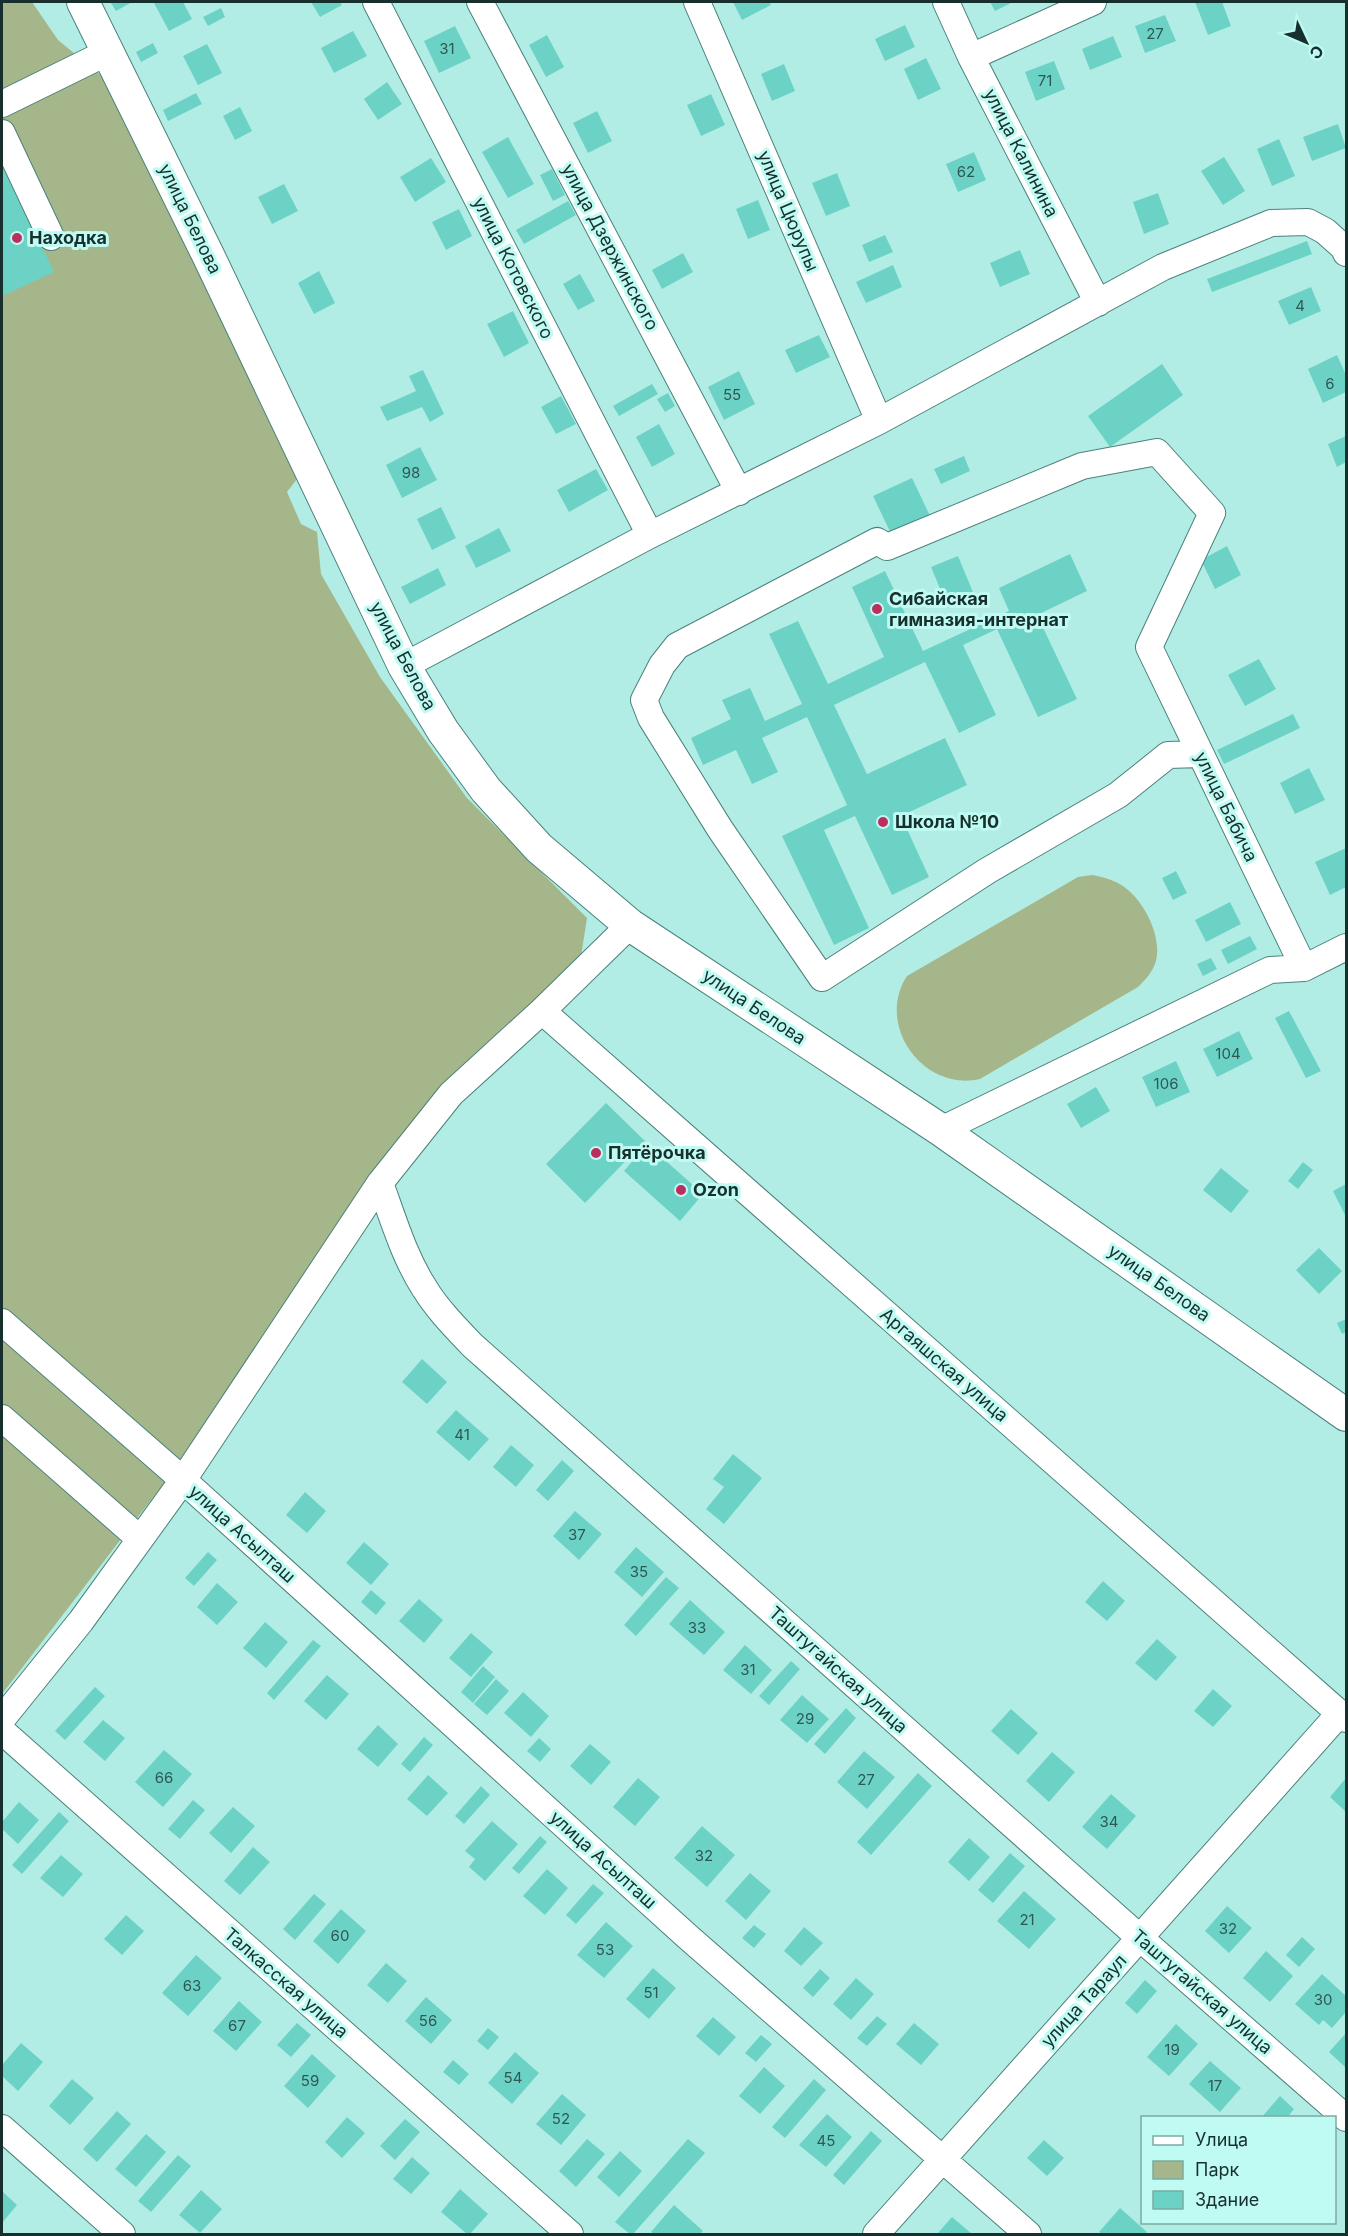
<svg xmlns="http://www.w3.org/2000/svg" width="1348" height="2236" font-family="Inter,sans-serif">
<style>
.green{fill:#a5b78a}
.building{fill:#6dd2c6}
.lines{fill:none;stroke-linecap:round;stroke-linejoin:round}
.minor-casing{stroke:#4a827b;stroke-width:28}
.major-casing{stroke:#4a827b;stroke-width:34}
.minor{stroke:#fff;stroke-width:26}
.major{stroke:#fff;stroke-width:32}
.poi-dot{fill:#bc2e5e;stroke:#bffbf2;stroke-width:2}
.labels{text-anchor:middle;stroke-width:6;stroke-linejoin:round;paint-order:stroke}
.number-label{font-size:15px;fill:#2d5853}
.street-label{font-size:18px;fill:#18302d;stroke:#bffbf2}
.poi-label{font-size:18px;font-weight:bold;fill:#18302d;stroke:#bffbf2;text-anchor:start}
</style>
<rect width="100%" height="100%" fill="#b2ede5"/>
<!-- green -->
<path class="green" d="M2,2H32L58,40L108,81L297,479L287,492L301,524L317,532L321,574L380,677L467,798L587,918L580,963L452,1108L2,1694Z
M1092,875C1103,877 1114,880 1123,886C1144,900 1164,939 1155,964C1151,974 1145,980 1138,987L980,1079C923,1092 875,1025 907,976L1078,877Z"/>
<!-- building -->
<path class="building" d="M113,2H132L116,11L111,3Z
M157,2H183L192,19L169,31L154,3Z
M311,2H340L342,5L320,17Z
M733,2H769L771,5L742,20Z
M990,2H1013L995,11Z
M1195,2H1222L1231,26L1208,35Z
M221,8L225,17L208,26L203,17Z
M1165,15L1176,41L1145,53L1135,26Z
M905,25L915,47L885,61L875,39Z
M455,26L471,58L439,73L424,41Z
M353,31L367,56L334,73L321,48Z
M547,35L564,67L546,77L529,45Z
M1113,36L1122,57L1090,70L1082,49Z
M153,43L158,53L141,62L136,52Z
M207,44L222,73L198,85L183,56Z
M926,58L941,89L918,100L904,69Z
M1054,61L1065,89L1036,101L1025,72Z
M784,64L795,91L772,101L761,74Z
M387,82L402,104L378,120L364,99Z
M196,93L202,104L168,121L163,110Z
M711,94L725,125L701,136L687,105Z
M240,107L252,131L235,140L223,116Z
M597,111L612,141L588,153L573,123Z
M1338,124L1346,148L1312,161L1303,137Z
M508,137L534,184L508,198L482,152Z
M1279,139L1295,176L1272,186L1257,149Z
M974,152L986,180L958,192L946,164Z
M1224,157L1245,191L1223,205L1201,171Z
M431,158L446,182L415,202L400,177Z
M2,164L54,272L2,296Z
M552,169L565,195L553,201L540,175Z
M837,173L850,206L826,216L812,183Z
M284,184L298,211L272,224L258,197Z
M1158,193L1169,224L1144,234L1133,202Z
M758,200L770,230L748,239L736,209Z
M568,201L576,215L524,244L516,230Z
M459,209L472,236L446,250L432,222Z
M885,235L893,252L869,262L862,245Z
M1307,241L1312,254L1212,292L1207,279Z
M1020,250L1030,274L1000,287L990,263Z
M683,253L693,272L662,289L652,270Z
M893,265L902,287L866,303L856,282Z
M319,271L335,303L314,314L298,283Z
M580,274L595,301L578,310L563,284Z
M1311,287L1321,311L1289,325L1278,301Z
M513,311L529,343L504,357L487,324Z
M819,335L830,357L796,373L785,350Z
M1337,355L1346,375V392L1323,403L1308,369Z
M1162,364L1183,395L1110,447L1088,416Z
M423,370L444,414L430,422L422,407L387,421L380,407L416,391L409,376Z
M739,371L755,404L724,420L708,387Z
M652,384L658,394L619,416L613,406Z
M668,393L675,406L665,412L657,399Z
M561,396L576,424L556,434L541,407Z
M659,424L675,454L652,467L636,437Z
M1346,436V462L1337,467L1328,444Z
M420,447L437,480L402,498L386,465Z
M964,456L970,471L941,484L934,469Z
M596,469L608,490L569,512L557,490Z
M912,478L932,520L893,538L873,496Z
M441,507L456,538L432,550L417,519Z
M499,528L511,551L476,568L465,546Z
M1227,546L1241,575L1215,589L1201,560Z
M1070,554L1087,591L1037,615L1077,699L1038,717L997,629L963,645L996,715L959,733L925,662L834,705L867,774L945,738L967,785L901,816L929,877L892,895L855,816L824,830L869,928L834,945L782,836L847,805L807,717L762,738L778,772L752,784L736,750L703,765L691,738L731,719L722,700L750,688L765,721L802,704L769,634L798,621L828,684L884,657L852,587L885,571L923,651L1009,611L999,588Z
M958,556L975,597L948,608L931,567Z
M438,568L446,585L410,604L401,587Z
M1259,659L1276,689L1245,706L1228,675Z
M1293,714L1300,728L1224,764L1217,750Z
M1309,768L1325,800L1295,814L1280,783Z
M1346,848V887L1330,895L1315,862Z
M1176,871L1187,893L1173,900L1162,878Z
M1230,902L1241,924L1206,942L1195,920Z
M1250,936L1257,949L1228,964L1221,950Z
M1211,958L1217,969L1203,976L1197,964Z
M1289,1011L1321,1071L1306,1078L1275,1018Z
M1239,1031L1253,1059L1217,1077L1203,1049Z
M1176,1061L1190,1092L1156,1107L1142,1077Z
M1096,1087L1110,1111L1081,1128L1067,1104Z
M606,1103L645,1141L585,1203L546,1164Z
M647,1144L703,1194L680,1221L624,1171Z
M1303,1162L1313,1170L1298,1189L1288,1181Z
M1221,1168L1249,1191L1231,1213L1203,1190Z
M1346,1184V1217L1333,1191Z
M1319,1248L1342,1271L1319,1294L1296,1270Z
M1346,1319V1332L1342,1334L1337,1323Z
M422,1359L447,1382L427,1404L402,1382Z
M456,1410L489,1439L469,1461L436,1432Z
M511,1445L534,1465L516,1487L493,1467Z
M733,1454L762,1478L724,1524L706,1509L724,1487L713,1479Z
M562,1460L574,1471L548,1501L536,1490Z
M305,1492L326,1511L307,1533L286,1515Z
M575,1511L602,1534L579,1560L553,1536Z
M364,1542L389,1564L371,1585L346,1563Z
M636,1547L664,1572L642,1597L614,1572Z
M208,1552L217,1560L194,1586L185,1578Z
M666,1577L679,1588L636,1636L624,1625Z
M1103,1581L1125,1601L1107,1621L1085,1602Z
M217,1583L238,1602L217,1625L197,1607Z
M371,1590L386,1603L376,1615L361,1602Z
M419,1599L443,1620L424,1643L399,1621Z
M690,1600L725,1632L704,1655L669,1624Z
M265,1622L288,1642L266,1668L243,1648Z
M471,1633L493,1652L471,1677L449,1658Z
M1157,1639L1177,1657L1156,1681L1135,1663Z
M313,1640L321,1646L274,1700L267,1693Z
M745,1645L772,1670L751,1694L723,1670Z
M791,1661L800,1669L769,1705L759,1696Z
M483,1666L495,1677L473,1703L461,1692Z
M327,1675L349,1694L326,1720L304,1701Z
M496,1679L509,1691L487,1715L474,1704Z
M95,1687L105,1696L65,1740L55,1731Z
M1213,1689L1232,1706L1213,1727L1194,1711Z
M523,1692L549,1716L531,1737L504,1713Z
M802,1695L829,1719L807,1743L780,1720Z
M846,1708L856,1718L825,1754L814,1744Z
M1011,1709L1038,1733L1018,1755L991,1731Z
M103,1720L125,1738L105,1761L83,1742Z
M378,1725L398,1744L378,1767L357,1749Z
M424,1737L433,1745L410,1772L401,1764Z
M539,1738L551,1749L540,1762L527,1751Z
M590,1744L611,1762L591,1785L570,1766Z
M164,1750L192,1774L163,1807L135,1782Z
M864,1751L895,1777L867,1809L837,1782Z
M1052,1752L1075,1772L1049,1802L1026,1781Z
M918,1773L932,1786L871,1855L857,1842Z
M428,1775L448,1793L427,1816L407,1799Z
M638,1778L660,1797L635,1826L613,1807Z
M1346,1778V1812L1330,1797Z
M481,1786L490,1795L464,1824L455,1816Z
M1111,1794L1136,1816L1107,1849L1082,1827Z
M193,1800L205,1810L180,1839L168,1829Z
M19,1802L39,1820L18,1844L2,1829V1822Z
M233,1807L255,1826L231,1853L209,1833Z
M59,1812L69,1821L22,1874L12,1865Z
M492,1821L518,1844L485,1881L469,1867L475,1859L465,1851Z
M702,1826L735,1855L707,1887L674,1858Z
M540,1836L547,1842L519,1874L512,1868Z
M969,1838L990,1857L969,1881L948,1862Z
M253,1847L270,1862L240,1895L224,1881Z
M1010,1853L1025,1866L993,1903L978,1890Z
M61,1855L83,1874L63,1897L40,1878Z
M547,1869L568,1888L545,1915L523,1896Z
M750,1873L771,1891L746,1920L725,1901Z
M593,1884L604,1893L576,1924L566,1915Z
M1024,1891L1056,1919L1029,1949L997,1921Z
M314,1894L326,1904L295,1940L283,1929Z
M1227,1906L1252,1928L1229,1953L1205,1931Z
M341,1909L366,1931L338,1964L313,1941Z
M126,1915L144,1931L122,1955L104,1939Z
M606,1922L633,1946L604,1978L577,1955Z
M754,1925L766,1934L754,1948L742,1938Z
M804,1927L823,1943L801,1966L784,1951Z
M1302,1937L1315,1949L1299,1967L1286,1955Z
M1266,1951L1293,1976L1270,2002L1243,1978Z
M196,1955L222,1978L188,2016L162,1993Z
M386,1963L407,1981L388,2003L367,1985Z
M653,1968L676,1988L649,2019L626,1999Z
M820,1969L830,1978L813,1997L803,1988Z
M1322,1974L1346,1996V2012L1332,2028L1323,2020L1319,2025L1295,2004Z
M856,1978L874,1994L851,2020L833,2004Z
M1145,1980L1157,1991L1137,2014L1125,2003Z
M426,1997L452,2020L431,2044L405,2021Z
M239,2001L262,2022L236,2051L213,2031Z
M877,2016L887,2024L867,2046L857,2038Z
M713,2017L736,2037L719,2056L696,2036Z
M297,2023L311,2035L291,2057L277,2045Z
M914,2023L939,2044L921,2065L896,2044Z
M1176,2024L1198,2044L1169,2076L1147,2057Z
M488,2028L499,2037L488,2050L477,2041Z
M1346,2033V2068L1329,2052Z
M761,2035L772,2044L756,2062L745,2053Z
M21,2043L43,2062L18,2091L2,2076V2065Z
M515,2052L539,2073L512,2104L488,2083Z
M312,2054L336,2076L308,2108L284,2086Z
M453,2060L469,2074L459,2085L443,2072Z
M1210,2061L1241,2088L1220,2112L1189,2084Z
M764,2067L785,2086L760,2114L739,2096Z
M72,2079L94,2098L70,2125L49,2106Z
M814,2079L826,2090L785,2138L772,2127Z
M562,2094L586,2115L561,2145L536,2124Z
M1280,2096L1294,2109L1287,2118H1261Z
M117,2111L131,2124L97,2162L83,2149Z
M827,2114L852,2137L826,2167L799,2145Z
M347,2117L365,2133L342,2158L325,2142Z
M405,2119L420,2132L395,2160L380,2146Z
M871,2131L882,2141L844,2185L833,2175Z
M146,2134L166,2152L136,2187L115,2169Z
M587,2139L605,2154L576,2187L559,2171Z
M688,2139L705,2153L633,2234H630L615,2222Z
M1044,2140L1064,2158L1047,2176L1027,2158Z
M620,2151L642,2171L619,2197L597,2177Z
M178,2155L191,2166L151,2212L138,2201Z
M412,2157L430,2173L411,2194L393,2179Z
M460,2189L488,2214L470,2234H467L441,2212Z
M201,2190L222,2209L200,2233L179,2215Z
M2,2191L17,2205L2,2223Z
M674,2205L703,2231L700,2234H654L651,2232Z
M1120,2208L1147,2232L1145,2234H1102L1099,2232Z
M952,2217L972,2234H937Z"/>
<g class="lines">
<defs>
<path id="minor" d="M376,2L650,535
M480,2L739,492
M697,2L879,421
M946,2L971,57L1098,303
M971,57L1093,2
M2,104L108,52
M2,133L51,237
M404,666L650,535L879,421L1163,267L1271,223L1308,222L1325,231L1344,248L1346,253
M1200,754L1168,755L1118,795L987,871L822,978L720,829L651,718L644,700L662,665L677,646L877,541L887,547L1082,466L1157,452L1212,513L1149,647L1304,968
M542,1011L1346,1719
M941,1130L1270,970L1304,968L1346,947
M380,1183C393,1218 404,1257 425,1289C438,1310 455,1327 472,1345L1140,1938L1346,2118
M2,1322L183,1480L688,1937L1028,2234
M2,1418L140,1539
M2,1719L81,1621L183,1480L380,1183L451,1094L542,1011L630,925
M2,1731L570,2234
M2,2128L122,2234
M876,2234L1340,1713"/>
<path id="major" d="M83,2L208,255L404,666L443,731L486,790L539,848L630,925L941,1130L1346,1415"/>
</defs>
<!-- minor casing -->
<use href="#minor" class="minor-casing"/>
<!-- major casing -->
<use href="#major" class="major-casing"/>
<!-- minor -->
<use href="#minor" class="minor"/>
<!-- major -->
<use href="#major" class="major"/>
</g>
<!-- markers -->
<g class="poi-dot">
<circle cx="17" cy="238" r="6"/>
<circle cx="877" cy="609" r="6"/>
<circle cx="883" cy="822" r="6"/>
<circle cx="596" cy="1153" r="6"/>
<circle cx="681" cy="1190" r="6"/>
</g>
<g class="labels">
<!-- number labels -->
<g class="number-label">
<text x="1155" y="39">27</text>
<text x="447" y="54">31</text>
<text x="1045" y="86">71</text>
<text x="966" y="177">62</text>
<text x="1300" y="311">4</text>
<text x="1330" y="389">6</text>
<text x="732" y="400">55</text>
<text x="411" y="478">98</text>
<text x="1228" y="1059">104</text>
<text x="1166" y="1089">106</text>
<text x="462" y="1440">41</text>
<text x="577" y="1540">37</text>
<text x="639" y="1577">35</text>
<text x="697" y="1633">33</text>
<text x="748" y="1675">31</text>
<text x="805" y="1724">29</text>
<text x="164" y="1783">66</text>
<text x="866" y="1785">27</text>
<text x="1109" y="1827">34</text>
<text x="704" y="1861">32</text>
<text x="1027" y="1925">21</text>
<text x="1228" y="1934">32</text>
<text x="340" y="1941">60</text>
<text x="605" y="1955">53</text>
<text x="192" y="1991">63</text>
<text x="651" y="1998">51</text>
<text x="1323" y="2005">30</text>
<text x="428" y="2026">56</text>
<text x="237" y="2031">67</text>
<text x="1172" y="2055">19</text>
<text x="513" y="2083">54</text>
<text x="310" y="2086">59</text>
<text x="1215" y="2091">17</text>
<text x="561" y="2124">52</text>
<text x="826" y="2146">45</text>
</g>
<!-- street labels -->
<g class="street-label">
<text transform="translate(1021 153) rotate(63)" y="6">улица Калинина</text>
<text transform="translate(788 211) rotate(67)" y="6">улица Цюрупы</text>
<text transform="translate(190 219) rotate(64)" y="6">улица Белова</text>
<text transform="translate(610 247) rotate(62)" y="6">улица Дзержинского</text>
<text transform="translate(513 268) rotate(63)" y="6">улица Котовского</text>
<text transform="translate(403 656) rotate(62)" y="6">улица Белова</text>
<text transform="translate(1226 807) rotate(64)" y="6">улица Бабича</text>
<text transform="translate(754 1007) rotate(34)" y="6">улица Белова</text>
<text transform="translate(1159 1283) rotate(35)" y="6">улица Белова</text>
<text transform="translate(944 1365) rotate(41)" y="6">Аргаяшская улица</text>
<text transform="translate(242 1534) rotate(42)" y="6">улица Асылташ</text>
<text transform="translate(838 1670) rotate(42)" y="6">Таштугайская улица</text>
<text transform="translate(603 1860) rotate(42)" y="6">улица Асылташ</text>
<text transform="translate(286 1983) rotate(41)" y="6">Талкасская улица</text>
<text transform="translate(1202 1992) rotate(41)" y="6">Таштугайская улица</text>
<text transform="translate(1084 2001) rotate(-48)" y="6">улица Тараул</text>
</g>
<!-- poi labels -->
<g class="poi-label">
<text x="29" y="244">Находка</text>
<text x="889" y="605">Сибайская<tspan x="889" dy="21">гимназия-интернат</tspan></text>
<text x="895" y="828">Школа №10</text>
<text x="608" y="1159">Пятёрочка</text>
<text x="693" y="1196">Ozon</text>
</g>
</g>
<!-- border -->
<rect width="1348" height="2236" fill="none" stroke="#18302d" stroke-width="6"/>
<!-- legend -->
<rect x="1141" y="2116" width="195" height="108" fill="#bffbf2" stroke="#7caaa3" stroke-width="1.5"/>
<rect x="1153" y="2136" width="30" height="9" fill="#ffffff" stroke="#7caaa3" stroke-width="1.5"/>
<text x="1195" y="2146" font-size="18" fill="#18302d">Улица</text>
<rect x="1153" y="2161" width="30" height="18" fill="#a5b78a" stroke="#7caaa3" stroke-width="1.5"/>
<text x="1195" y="2176" font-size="18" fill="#18302d">Парк</text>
<rect x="1153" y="2191" width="30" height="18" fill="#6dd2c6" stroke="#7caaa3" stroke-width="1.5"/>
<text x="1195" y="2206" font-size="18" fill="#18302d">Здание</text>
<!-- north arrow -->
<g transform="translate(1306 42) rotate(134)" stroke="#bffbf2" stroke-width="4.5" paint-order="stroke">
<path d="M0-4.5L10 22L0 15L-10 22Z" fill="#18302d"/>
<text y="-9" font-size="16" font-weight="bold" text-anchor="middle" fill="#18302d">С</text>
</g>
</svg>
